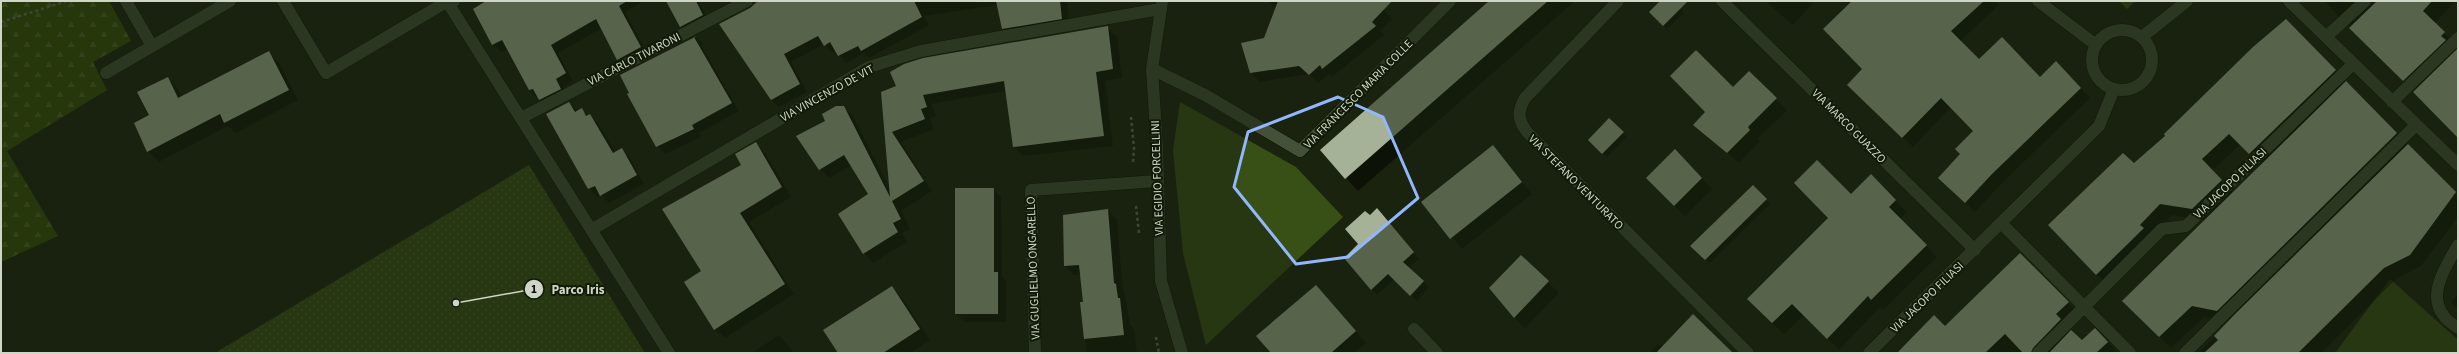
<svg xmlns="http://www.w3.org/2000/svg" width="2459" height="354" font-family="'Source Sans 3',sans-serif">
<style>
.grass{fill:#385016}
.forest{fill:url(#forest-firs)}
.park{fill:url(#park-dots)}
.shadow{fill:#0007;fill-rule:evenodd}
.building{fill:#a5b297}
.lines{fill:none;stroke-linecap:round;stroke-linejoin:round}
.minor-casing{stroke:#050c00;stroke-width:13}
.path{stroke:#6c7462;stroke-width:2.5;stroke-dasharray:3 3;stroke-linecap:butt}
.minor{stroke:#445038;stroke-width:12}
.marked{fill:none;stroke:#93b7fd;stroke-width:3;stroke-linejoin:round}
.labels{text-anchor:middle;stroke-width:4;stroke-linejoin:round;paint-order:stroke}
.street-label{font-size:12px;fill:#cfd6c8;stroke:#111a06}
.leader{fill:none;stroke:#cfd6c8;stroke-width:1.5}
.callout-dot{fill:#cfd6c8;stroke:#111a06;stroke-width:1.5}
.mark-label{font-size:12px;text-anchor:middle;font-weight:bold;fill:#111}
.callout-label{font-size:13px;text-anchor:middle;font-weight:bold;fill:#cfd6c8;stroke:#111a06;stroke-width:4;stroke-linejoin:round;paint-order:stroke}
</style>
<defs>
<pattern id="forest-firs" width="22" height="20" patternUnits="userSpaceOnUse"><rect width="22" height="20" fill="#36500a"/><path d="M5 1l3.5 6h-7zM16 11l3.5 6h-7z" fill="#52682c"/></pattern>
<pattern id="park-dots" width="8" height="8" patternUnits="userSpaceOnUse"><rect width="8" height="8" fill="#385016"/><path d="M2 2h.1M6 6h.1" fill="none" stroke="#546836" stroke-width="1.8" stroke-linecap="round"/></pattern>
</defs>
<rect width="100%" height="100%" fill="#1a230e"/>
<!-- grass -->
<path class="grass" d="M2119,1H2135L2127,9Z
M1180,102L1296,167L1343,217L1206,345L1183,253L1173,150Z
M2390,279L2458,340V353H2335Z"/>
<!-- forest -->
<path class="forest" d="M1,1H109L131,41L93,62L107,90L7,151L58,236L1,262Z"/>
<!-- park -->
<path class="park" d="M529,165L645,353H215Z"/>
<!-- shadow -->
<path class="shadow" d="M488,1H644L625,12L648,55L626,67L618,59L602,28L558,53L573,81L563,87L568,97L547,108L529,90L508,49L501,52L493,44Z
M667,1H698L710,23L688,34L681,27Z
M762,1H1076L1067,2L1069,26L1010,36L1003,29L998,5L924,16L929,25L869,58L864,53L846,63L836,51L832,53L824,44L791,62L807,92L779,107L772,100L720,24Z
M1268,1H1375L1392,19L1380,31L1384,35L1332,77L1329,74L1318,83L1309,74L1260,82L1251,73L1276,9Z
M1490,1H1575L1358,191L1346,178Z
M1662,1H1671L1684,13L1667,29L1650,12Z
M1765,1H1815L1793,25Z
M1853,1H1995L1999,5L1960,41L1979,61L2040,78L2066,72L2090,98L2001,184L1975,212L1949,187L1961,154L1975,131L1951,107L1913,147L1858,94L1863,69Z
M2324,1H2456L2434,23L2458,47V137Z
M1107,27L1117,37L1122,78L1105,81L1113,146L1023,156L1014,147L1006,91L931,104L936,116L930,118L934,129L901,142L932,191L901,211L910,229L902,233L907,242L873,263L864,253L870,194L852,165L829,178L820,169L826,121L844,107L853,116L890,190L882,92Z
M2297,31L2458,196V217L2421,266L2396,279L2321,353H2298L2292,347L2287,353H2198L2229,322L2204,317L2171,348L2124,301L2214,214L2212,212L2204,220L2172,215L2108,286L2049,225L2134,165ZM2241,144L2261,165L2233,192L2212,171Z
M696,37L703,44L701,45L739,111L699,133L701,137L665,154L657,146L621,76Z
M268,53L279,63L298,100L236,133L228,126L159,162L148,151L150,116L168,78L178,89L182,97Z
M1749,73L1787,110L1758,138L1760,141L1739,163L1694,125Z
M569,103L577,111L581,110L598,123L616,153L621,149L630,158L644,184L609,203L601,195L597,197L589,188Z
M1609,119L1627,137L1607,157L1589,140Z
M755,143L765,153L791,197L749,222L794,294L725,338L715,329L743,165Z
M1493,147L1532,194L1462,249L1423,202Z
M1685,161L1712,189L1685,216L1647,178Z
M1871,176L1907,212L1900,219L1937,257L1883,310L1880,307L1839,350L1804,315L1784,334L1759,310Z
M1753,186L1770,204L1710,263L1692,246Z
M993,189L1001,197L1002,277L1006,281V322H964L956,314Z
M1108,210L1117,220L1123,291L1125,294L1130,325L1134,329L1137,353H1087L1081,303L1084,302L1081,274L1074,275L1065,266Z
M1383,215L1419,259L1408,268L1429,287L1417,301L1394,279L1377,295L1372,289L1360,245Z
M2020,254L2080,315L2067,327L2082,342L2095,329L2118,353H1896L1934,316L1945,327Z
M1521,256L1559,293L1525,328L1514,317Z
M1316,286L1366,343L1354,353H1272Z
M892,287L902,298L930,340L911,353H839Z
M2458,294V310L2451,302Z
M779,335L794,353H751Z
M1658,344L1668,353H1649Z"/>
<!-- building -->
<path class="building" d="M486,1H627L619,6L641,47L617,60L596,19L551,45L566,73L556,79L561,89L539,100L533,89L529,90L502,40L492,45L473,9Z
M666,1H696L703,15L680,27Z
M758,1H914L922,17L861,51L858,46L838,56L830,42L824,46L818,36L784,54L800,84L771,100L719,24L750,8Z
M996,1H1060L1062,19L1002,29Z
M1278,1H1392L1372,22L1376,26L1322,69L1320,65L1309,75L1299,66L1250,73L1241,43L1264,38Z
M1489,1H1548L1345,179L1320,150Z
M1660,1H1688L1663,26L1649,12Z
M1852,1H1984L1951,31L1979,59L2002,37L2040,77L2056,61L2081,88L1992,174L1965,203L1938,178L1960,154L1955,149L1973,131L1941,98L1902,138L1847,85L1862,69L1823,29Z
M2377,1H2432L2423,11L2445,32L2441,36L2446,40L2403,81L2349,28Z
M2286,19L2336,70L2249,154L2229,134L2202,159L2222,180L2192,209L2160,204L2140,225L2144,228L2096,275L2048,225L2123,153L2134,163L2165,136L2164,134L2253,47Z
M1108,26L1113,69L1096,72L1104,136L1013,147L1004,81L923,95L927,107L921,109L925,119L892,132L924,181L892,201L901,219L893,223L898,232L863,254L838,214L868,194L844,155L819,170L796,136L825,121L822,114L836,106H844L890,197L881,92L896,86L890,72L904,64L923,58Z
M697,36L694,37L732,103L692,125L694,129L656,147L627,94L629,93L620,75Z
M2457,49L2458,50V138L2413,92Z
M1696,50L1733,87L1749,71L1777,98L1748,127L1750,130L1727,153L1693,125L1705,112L1670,76Z
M269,51L289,90L224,123L220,114L147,152L134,123L149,115L137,92L168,77L178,98Z
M2346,81L2397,133L2217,311L2192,306L2159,337L2122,301Z
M569,102L575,112L582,108L586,116L590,114L613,153L622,148L637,175L600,196L595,186L588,189L546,114Z
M1609,118L1624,132L1602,154L1588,140Z
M756,142L782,187L740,213L785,284L714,330L684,282L701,271L662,209L741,165L735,154Z
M2408,144L2456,192L2410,255L2384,268L2298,353H2204L2218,340L2214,336L2234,315Z
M1493,145L1522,182L1450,239L1421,202Z
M1675,149L1702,178L1674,206L1646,178Z
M1817,160L1851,194L1871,174L1896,200L1889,207L1927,245L1871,300L1868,296L1827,339L1792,304L1772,323L1747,299L1828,218L1794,183Z
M1753,185L1767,199L1705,260L1690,246Z
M955,188H994V272H998V314H955Z
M1377,208L1414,252L1403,262L1424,281L1410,296L1388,274L1371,290L1344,258L1358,244L1345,229L1365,211L1370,215Z
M1108,209L1114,283L1116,284L1118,298H1120L1124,335L1084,339L1080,302H1083L1079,265L1064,266L1063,215Z
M2020,253L2069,302L2056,314L2061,319L2033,348L2031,353H2023L2005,334L1985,353H1897L1934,315L1945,326Z
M1521,255L1549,281L1514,318L1489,288Z
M1316,285L1356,331L1331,353H1271L1256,336Z
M892,286L920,329L883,353H838L823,330Z
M1693,314L1733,353H1656Z
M2095,328L2108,342L2096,353H2049L2071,330L2082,340Z"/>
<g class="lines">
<defs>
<path id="minor" d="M126,1L152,46
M283,1L326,73L441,5L454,1
M1618,1L1525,98C1517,112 1518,120 1527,132L1748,353
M1722,1L1975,250
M2038,1L2096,45
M2289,1L2458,165
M1162,2L1152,69L1157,147L1161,281L1182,353
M448,3L669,353
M2092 60a30 30 0 1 1 60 0a30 30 0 1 1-60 0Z
M2142,37L2187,1
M2326,37L2365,1
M1152,69L1205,95L1300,151L1450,1
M106,73L230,1
M2392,102L2458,38
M521,118L747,1
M2002,224L2130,353
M591,230L869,67L921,51L1160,9
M2458,245C2447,265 2426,294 2444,316C2447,321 2454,325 2458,328
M1414,329L1437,353
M1035,353L1031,190L1157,181
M1869,353L2099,126L2114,89
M2038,353L2162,229L2186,226L2353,64
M2185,353L2416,125"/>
</defs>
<!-- minor casing -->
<use href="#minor" class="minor-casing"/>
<!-- path -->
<path class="path" d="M1,22L67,1
M1131,117L1134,148L1133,162
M1136,206L1139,233
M1156,337L1159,353"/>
<!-- minor -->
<use href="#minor" class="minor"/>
</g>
<!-- marked area -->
<path d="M0 0H2459V354H0ZM1338,97L1383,117L1418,198L1348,257L1296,264L1234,187L1248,132Z" fill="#1a230e" fill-opacity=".55" fill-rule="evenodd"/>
<path class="marked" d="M1338,97L1383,117L1418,198L1348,257L1296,264L1234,187L1248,132Z"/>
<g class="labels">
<!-- street labels -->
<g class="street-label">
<text transform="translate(634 59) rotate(-27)" y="4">VIA CARLO TIVARONI</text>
<text transform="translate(827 93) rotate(-29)" y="4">VIA VINCENZO DE VIT</text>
<text transform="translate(1358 94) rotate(-45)" y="4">VIA FRANCESCO MARIA COLLE</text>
<text transform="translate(1849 126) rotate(45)" y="4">VIA MARCO GUAZZO</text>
<text transform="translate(1157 178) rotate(-92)" y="4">VIA EGIDIO FORCELLINI</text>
<text transform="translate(1576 182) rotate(45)" y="4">VIA STEFANO VENTURATO</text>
<text transform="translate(2230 183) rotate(-44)" y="4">VIA JACOPO FILIASI</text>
<text transform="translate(1033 268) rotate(-92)" y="4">VIA GUGLIELMO ONGARELLO</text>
<text transform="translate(1927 297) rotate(-44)" y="4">VIA JACOPO FILIASI</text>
</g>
</g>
<!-- callouts -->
<path class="leader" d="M456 303L534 289"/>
<g class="callout-dot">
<circle cx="456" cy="303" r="4"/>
<circle cx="534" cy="289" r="10"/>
</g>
<g class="mark-label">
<text x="534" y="293">1</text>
</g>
<g class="callout-label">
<text x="578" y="294">Parco Iris</text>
</g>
<!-- border -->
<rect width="2459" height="354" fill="none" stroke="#cfd6c8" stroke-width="4"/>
</svg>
